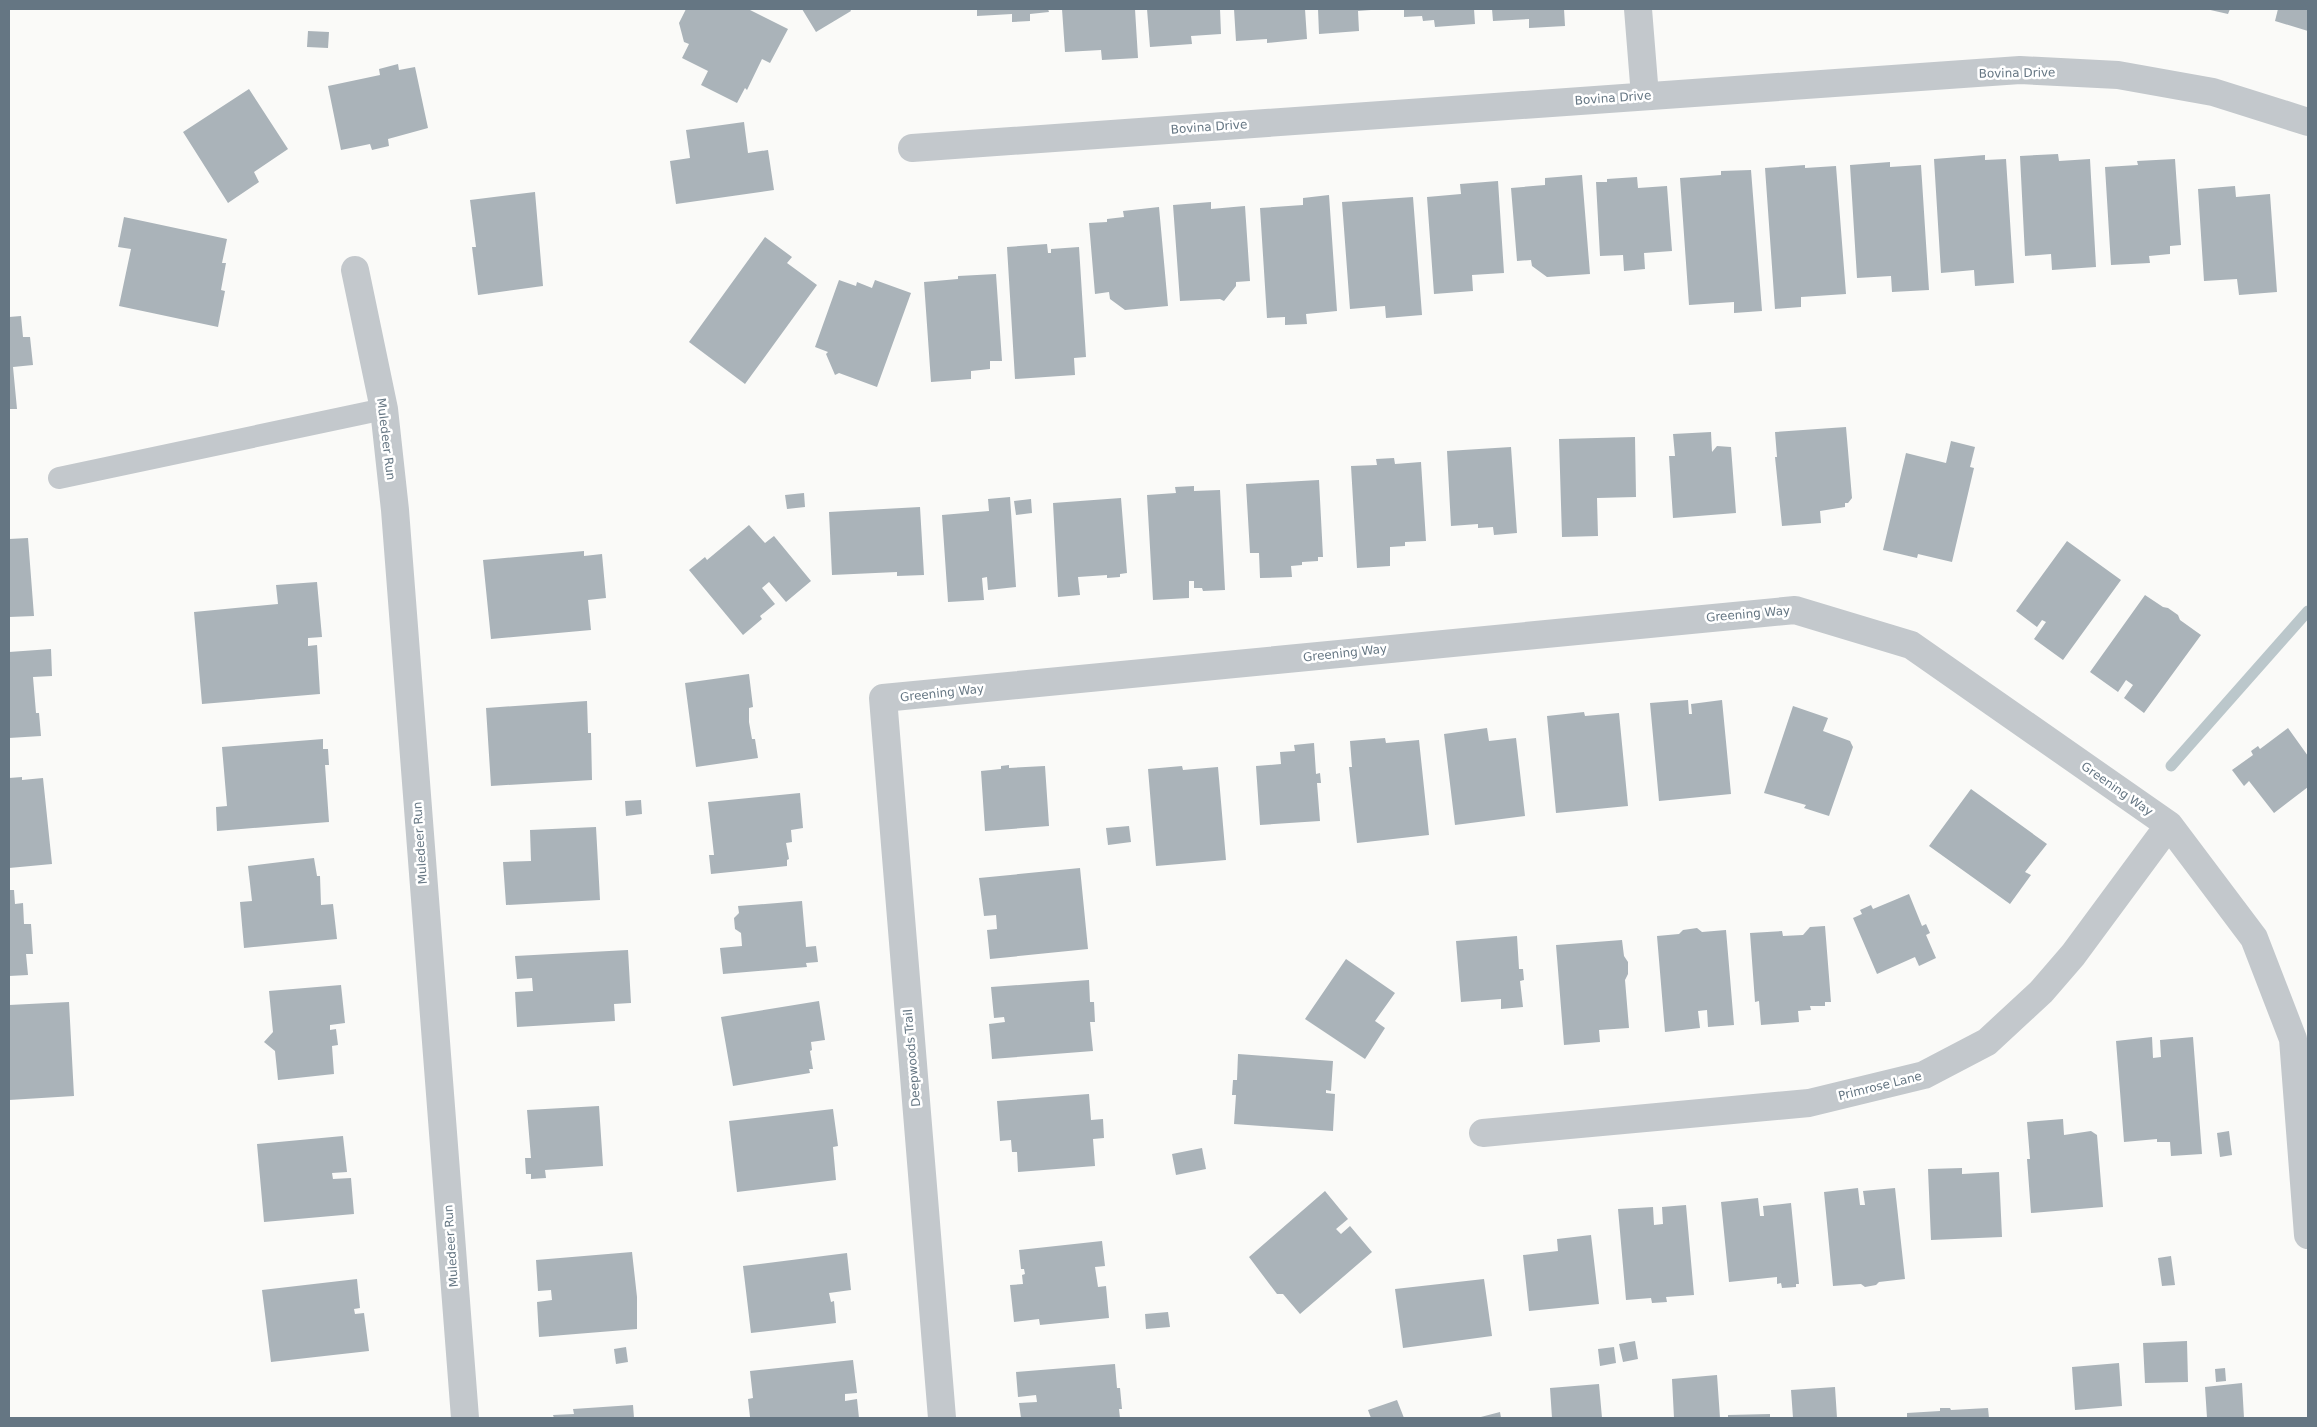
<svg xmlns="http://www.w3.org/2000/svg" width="2317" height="1427" font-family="'DejaVu Sans',sans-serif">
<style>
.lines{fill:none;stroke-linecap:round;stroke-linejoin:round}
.stream{stroke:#bbc7cb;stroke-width:11}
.building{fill:#aab3b9}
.lane{stroke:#c3c8cc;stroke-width:22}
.street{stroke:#c3c8cc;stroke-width:28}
.labels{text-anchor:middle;stroke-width:5;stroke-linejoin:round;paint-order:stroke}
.street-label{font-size:12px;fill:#657683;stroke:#fff}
</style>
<rect width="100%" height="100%" fill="#fafaf8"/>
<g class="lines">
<!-- stream -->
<path class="stream" d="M2171,766L2308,611"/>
</g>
<!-- building -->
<path class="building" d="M686,9H748L788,29L770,63L762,59L747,90L745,88L737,103L701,85L708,71L682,58L689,44L684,42L679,23Z
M802,9H850L851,11L816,32Z
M977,9H1048L1049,12L1030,14V21L1012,22V14L977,16Z
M1062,9H1135L1138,58L1102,60L1101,50L1065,52Z
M1147,9H1220L1221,34L1191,36L1192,44L1150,47Z
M1234,9H1305L1307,39L1267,43V39L1236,41Z
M1318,9H1371V10L1358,11L1359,31L1319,34Z
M1404,9H1474L1475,24L1435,27L1434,20L1423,21L1422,16L1404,17Z
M1492,9H1564L1565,26L1529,28V19L1493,21Z
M2206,9H2230L2228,14Z
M2278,9H2308V31L2275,21Z
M308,31L329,32L328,48L307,47Z
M398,64L399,70L415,67L428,128L388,139L389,146L372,150L370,144L341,150L328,86L380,75L379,69Z
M249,89L288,149L254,172L259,182L228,203L183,132Z
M744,122L748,153L768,150L774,190L676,204L670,161L690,158L686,130Z
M2058,154L2059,161L2090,159L2096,267L2052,270L2051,254L2025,256L2020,156Z
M1985,155V160L2006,159L2014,283L1975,286L1974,270L1941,273L1934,159Z
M2175,159L2181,245L2170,246V254L2149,256L2150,263L2111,265L2105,167L2138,165L2137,161Z
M1890,162V167L1921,165L1929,290L1892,292L1891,276L1857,278L1850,165Z
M1805,165V168L1836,166L1846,294L1801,297V307L1775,309L1765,168Z
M1751,170L1762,311L1734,313V302L1689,305L1680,178L1721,175V171Z
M1582,175L1590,274L1547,277L1532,266L1531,260L1517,261L1511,188L1545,185V178Z
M1637,177L1638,188L1667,186L1672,251L1644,253L1645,269L1624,271L1623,255L1600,256L1596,182H1607V179Z
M1498,181L1504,273L1472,275L1473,291L1434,294L1427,197L1461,194L1460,184Z
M2235,186L2236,197L2270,194L2277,292L2239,295L2237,279L2204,281L2198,189Z
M535,192L543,286L478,295L472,247H476L470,200Z
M1329,195L1337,311L1306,314L1307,324L1285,325V317L1267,318L1260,208L1303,205V198Z
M1413,197L1422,315L1386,318L1385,306L1350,309L1342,202Z
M1211,202V209L1245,206L1250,281L1236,282V286L1224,301L1220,299L1180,301L1173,205Z
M1159,207L1168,306L1125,310L1110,299L1109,292L1095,294L1089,223L1107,222V219L1124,217L1123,211Z
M124,217L227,239L222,263H226L221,290L225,291L218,327L119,306L131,249L118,247Z
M765,237L792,257L787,263L817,285L745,384L689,342Z
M1047,244L1048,253H1051V249L1079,247L1086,357L1074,358L1075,375L1015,379L1007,247Z
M996,274L1002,361H990V369L971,371V379L931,382L924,282L958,279V276Z
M839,280L856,286L857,282L872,288L875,280L911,293L877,387L839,373L835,375L826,354L828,352L815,347Z
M21,316L23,337H30L33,365L13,367L17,409H9V317Z
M1846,427L1852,498L1848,503H1845V507L1820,511L1821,523L1782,526L1775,457H1777L1775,432Z
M1711,432L1712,452L1717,446L1731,447L1736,513L1673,518L1669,456H1675L1673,434Z
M1635,437L1636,497L1597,498L1598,536L1562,537L1559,439Z
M1951,441L1975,447L1970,467L1974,468L1952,562L1918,554L1917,558L1883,550L1906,453L1946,463Z
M1511,447L1517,533L1494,535L1493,527L1478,528V524L1451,526L1447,451Z
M1394,458L1395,464L1421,462L1426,541L1405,542V546L1390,547V566L1357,568L1351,466L1377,465L1376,459Z
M1319,480L1323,557H1318V561L1302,562V565L1291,566L1292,577L1260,578L1259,553H1250L1246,484Z
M1194,486V491L1220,490L1225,590L1203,591L1202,588H1194V581H1189V598L1153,600L1147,495L1176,493L1175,487Z
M804,493L805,507L787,509L785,495Z
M1010,497L1016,587L988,590L987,577L982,578L984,600L948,602L942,515L989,511L988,499Z
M1121,498L1127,573L1120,574V577L1107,578V575L1078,577L1080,595L1058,597L1053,503Z
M1031,499L1032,513L1016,515L1014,501Z
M920,507L924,575L897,576V572L832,575L829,512Z
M749,525L765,543L774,536L811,581L786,602L769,582L762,588L775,604L760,616L762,619L743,635L689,570L705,557L707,560Z
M28,538L34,616L9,617V539Z
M2067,541L2121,580L2063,660L2034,639L2046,622L2042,620L2037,627L2016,611Z
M584,551V556L602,554L606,598L588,600L591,630L491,639L483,560Z
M317,582L322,637L308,638V646L317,645L320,694L202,704L194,612L278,604L276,585Z
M2145,595L2163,607L2168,608L2178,615L2180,620L2201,635L2144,713L2124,698L2133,685L2126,680L2118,692L2090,672Z
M51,649L52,676L33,677L36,713H39L41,736L9,738V652Z
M749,674L753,707L749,708V722L752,739H755L758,758L696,767L685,683Z
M1688,700L1689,714H1692L1691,704L1722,700L1731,794L1659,801L1650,703Z
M587,701L588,733H591L592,780L491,786L486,708Z
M1793,706L1828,718L1823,731L1850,741L1853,747L1829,816L1804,808L1806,805L1764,793Z
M1584,712L1585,716L1619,713L1628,806L1556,813L1547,716Z
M1487,728L1489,741L1516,738L1525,816L1455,825L1444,734Z
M2288,728L2308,756V787L2274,813L2249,781L2244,786L2232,770L2253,755L2251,751L2258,746L2260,749Z
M1385,738L1386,743L1419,740L1429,835L1357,843L1349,767H1352L1350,741Z
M323,739V749H328L329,765H325L329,822L217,831L216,807L227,806L222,747Z
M1314,743L1316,774L1320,773L1321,783H1317L1320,821L1260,825L1256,766L1281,764L1280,752L1295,751L1294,745Z
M1009,765V768L1045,766L1049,826L985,831L981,771L1001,769V766Z
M1182,766L1183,770L1218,767L1226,860L1156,866L1148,769Z
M22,777V780L43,778L52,864L9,868V778Z
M1971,789L2047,844L2025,872L2031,875L2010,904L1929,846Z
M800,793L803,828L791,830L792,842L786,843L789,859L787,860V866L711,874L709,855H714L708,802Z
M641,800L642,814L626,816L625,801Z
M1129,826L1131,842L1108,845L1106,828Z
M596,827L600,900L506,905L503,862L531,861L530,830Z
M314,858L317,876H320L321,905L333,904L337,939L244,948L240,902L252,901L248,866Z
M1080,868L1088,949L990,959L987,930L997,929L996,915L984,916L979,878Z
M9,890H14L15,904L23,903L24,924H31L33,954H26L28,975L9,976Z
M1909,894L1922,926L1926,924L1930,933L1926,935L1936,958L1919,966L1915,957L1877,974L1853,918L1862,914L1860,910L1871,905L1873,909Z
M802,901L806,947L816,946L818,962L806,963L807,967L723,974L720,948L742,946L741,933L735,929L734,918L739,913L738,906Z
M1825,926L1831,1002H1825V1006H1810L1811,1010L1798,1011L1799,1022L1761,1025L1759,1001L1755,1002L1750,933L1782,931L1783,936L1803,935L1810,927Z
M1697,928L1702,932L1726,930L1734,1025L1708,1027L1707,1010L1698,1011L1700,1028L1665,1032L1657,936L1679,934L1683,930Z
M1517,936L1519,969H1523L1524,980L1520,981L1523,1007L1501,1009V999L1461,1002L1456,941Z
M1622,940L1624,956L1628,962V974L1625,980L1629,1028L1599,1030L1600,1042L1564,1045L1556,945Z
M628,950L631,1003L614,1004L615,1021L517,1027L515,992L533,991L532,978L517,979L515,956Z
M1346,959L1395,993L1375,1021L1385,1028L1365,1059L1305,1019Z
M1089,980L1090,1002H1094L1095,1022H1090L1093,1051L992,1059L989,1024L1005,1022L1004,1017L994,1018L991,987Z
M341,985L345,1023L330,1025V1030L336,1029L338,1045L332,1046L334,1074L278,1080L275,1051L264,1042L273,1032L269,991Z
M819,1001L825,1040L811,1042L812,1050L810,1051L813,1069H809L810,1073L733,1086L721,1017Z
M69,1002L74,1096L9,1100V1005Z
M2152,1037L2153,1058L2161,1057L2160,1040L2193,1037L2202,1154L2171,1156L2170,1142H2157V1139L2124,1142L2116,1041Z
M1238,1054L1333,1061L1331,1091L1326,1090V1093L1335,1094L1333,1131L1234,1124L1236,1095H1232L1233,1080H1237Z
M1089,1094L1091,1120L1103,1119L1104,1138L1093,1139L1095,1166L1018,1172L1017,1152H1012L1011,1140L1000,1141L997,1101Z
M599,1106L603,1166L545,1170L546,1178L531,1179V1174H526L525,1158H531L527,1110Z
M833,1109L838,1146L833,1147L836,1180L737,1192L729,1121Z
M2063,1119L2064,1135L2091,1131L2097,1135L2103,1207L2031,1213L2027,1159H2030L2027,1122Z
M2229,1131L2232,1155L2220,1157L2217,1133Z
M343,1136L347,1172L332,1173L333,1179L351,1178L354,1214L264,1222L257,1144Z
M1202,1148L1206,1169L1176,1175L1172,1154Z
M1962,1168V1174L1999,1172L2002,1237L1931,1240L1928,1169Z
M1858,1188L1860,1205H1865L1863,1191L1895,1188L1905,1279L1879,1282L1876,1285L1865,1287L1861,1284L1833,1286L1824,1192Z
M1325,1191L1348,1219L1336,1229L1341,1234L1350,1226L1372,1252L1300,1314L1283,1294H1277L1249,1257Z
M1758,1198L1760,1216H1764L1763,1206L1791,1203L1799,1284H1796V1287L1782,1288L1781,1283L1777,1284V1277L1729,1282L1721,1202Z
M1686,1205L1694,1295L1666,1297L1667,1302L1652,1303L1651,1298L1626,1300L1618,1209L1653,1207L1654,1225L1663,1224L1662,1207Z
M1591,1235L1599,1304L1529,1311L1523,1255L1558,1251L1557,1239Z
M1102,1241L1105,1266L1095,1267L1098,1287L1106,1286L1109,1318L1040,1325L1039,1319L1014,1322L1010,1285L1023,1284L1022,1275L1025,1274L1024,1269H1021L1019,1250Z
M632,1252L637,1297V1329L539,1337L537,1302L552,1300L551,1290L538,1291L536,1260Z
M847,1253L851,1290L829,1293L831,1302L834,1301L836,1323L751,1333L743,1266Z
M2171,1256L2175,1285L2162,1286L2158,1258Z
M357,1279L360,1308L354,1309L355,1314L364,1313L369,1351L271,1362L262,1290Z
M1484,1279L1492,1336L1403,1348L1395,1289Z
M1168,1312L1170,1327L1146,1329L1145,1314Z
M1635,1341L1638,1359L1623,1362L1619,1344Z
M2187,1341L2188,1382L2145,1383L2143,1343Z
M626,1347L628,1362L616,1364L614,1349Z
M1614,1347L1616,1363L1600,1366L1598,1349Z
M853,1360L857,1393L845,1394V1401L857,1399L859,1418L750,1417L748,1399L753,1398L750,1371Z
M2119,1363L2122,1406L2075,1410L2072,1367Z
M1115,1364L1117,1388H1120L1122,1409H1119L1120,1418H1021L1019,1403L1037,1402L1036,1395L1018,1397L1016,1372Z
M2225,1368L2226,1381L2216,1382L2215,1369Z
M1717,1375L1720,1418H1674L1672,1379Z
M2242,1383L2244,1418H2207L2205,1387Z
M1599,1384L1602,1418H1552L1550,1388Z
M1835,1387L1837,1418H1793L1791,1390Z
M1397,1400L1404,1418H1371L1368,1410Z
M633,1405L634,1418H554L553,1415L574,1414L573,1409Z
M1940,1408H1950L1951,1410L1988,1408L1989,1418H1907V1413L1940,1411Z
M1500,1412L1501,1418H1477Z
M1770,1414V1418H1728V1415Z"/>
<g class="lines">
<!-- lane -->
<path class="lane" d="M59,478L384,409"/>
<!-- street -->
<path class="street" d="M1638,9L1645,96
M912,148L2020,70L2118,75L2213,92L2308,122
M355,270L384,409L395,510L465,1418
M1483,1133L1809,1103L1924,1075L1987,1042L2041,992L2073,955L2169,825
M942,1418L883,698L1795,610L1911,645L2169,825L2254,938L2293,1039L2308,1235"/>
</g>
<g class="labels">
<!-- street labels -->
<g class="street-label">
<text transform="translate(2017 73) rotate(-1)" y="4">Bovina Drive</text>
<text transform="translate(1613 98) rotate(-4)" y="4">Bovina Drive</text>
<text transform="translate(1209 127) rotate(-4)" y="4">Bovina Drive</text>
<text transform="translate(386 439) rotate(83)" y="4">Muledeer Run</text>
<text transform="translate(1748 614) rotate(-5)" y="4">Greening Way</text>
<text transform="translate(1345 653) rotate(-6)" y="4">Greening Way</text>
<text transform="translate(942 693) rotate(-6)" y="4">Greening Way</text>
<text transform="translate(2117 789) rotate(35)" y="4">Greening Way</text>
<text transform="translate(420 843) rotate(-94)" y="4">Muledeer Run</text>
<text transform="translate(912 1058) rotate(-95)" y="4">Deepwoods Trail</text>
<text transform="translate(1880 1086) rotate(-14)" y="4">Primrose Lane</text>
<text transform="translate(451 1246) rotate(-94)" y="4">Muledeer Run</text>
</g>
</g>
<!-- border -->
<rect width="2317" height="1427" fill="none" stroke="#657683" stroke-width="20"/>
</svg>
